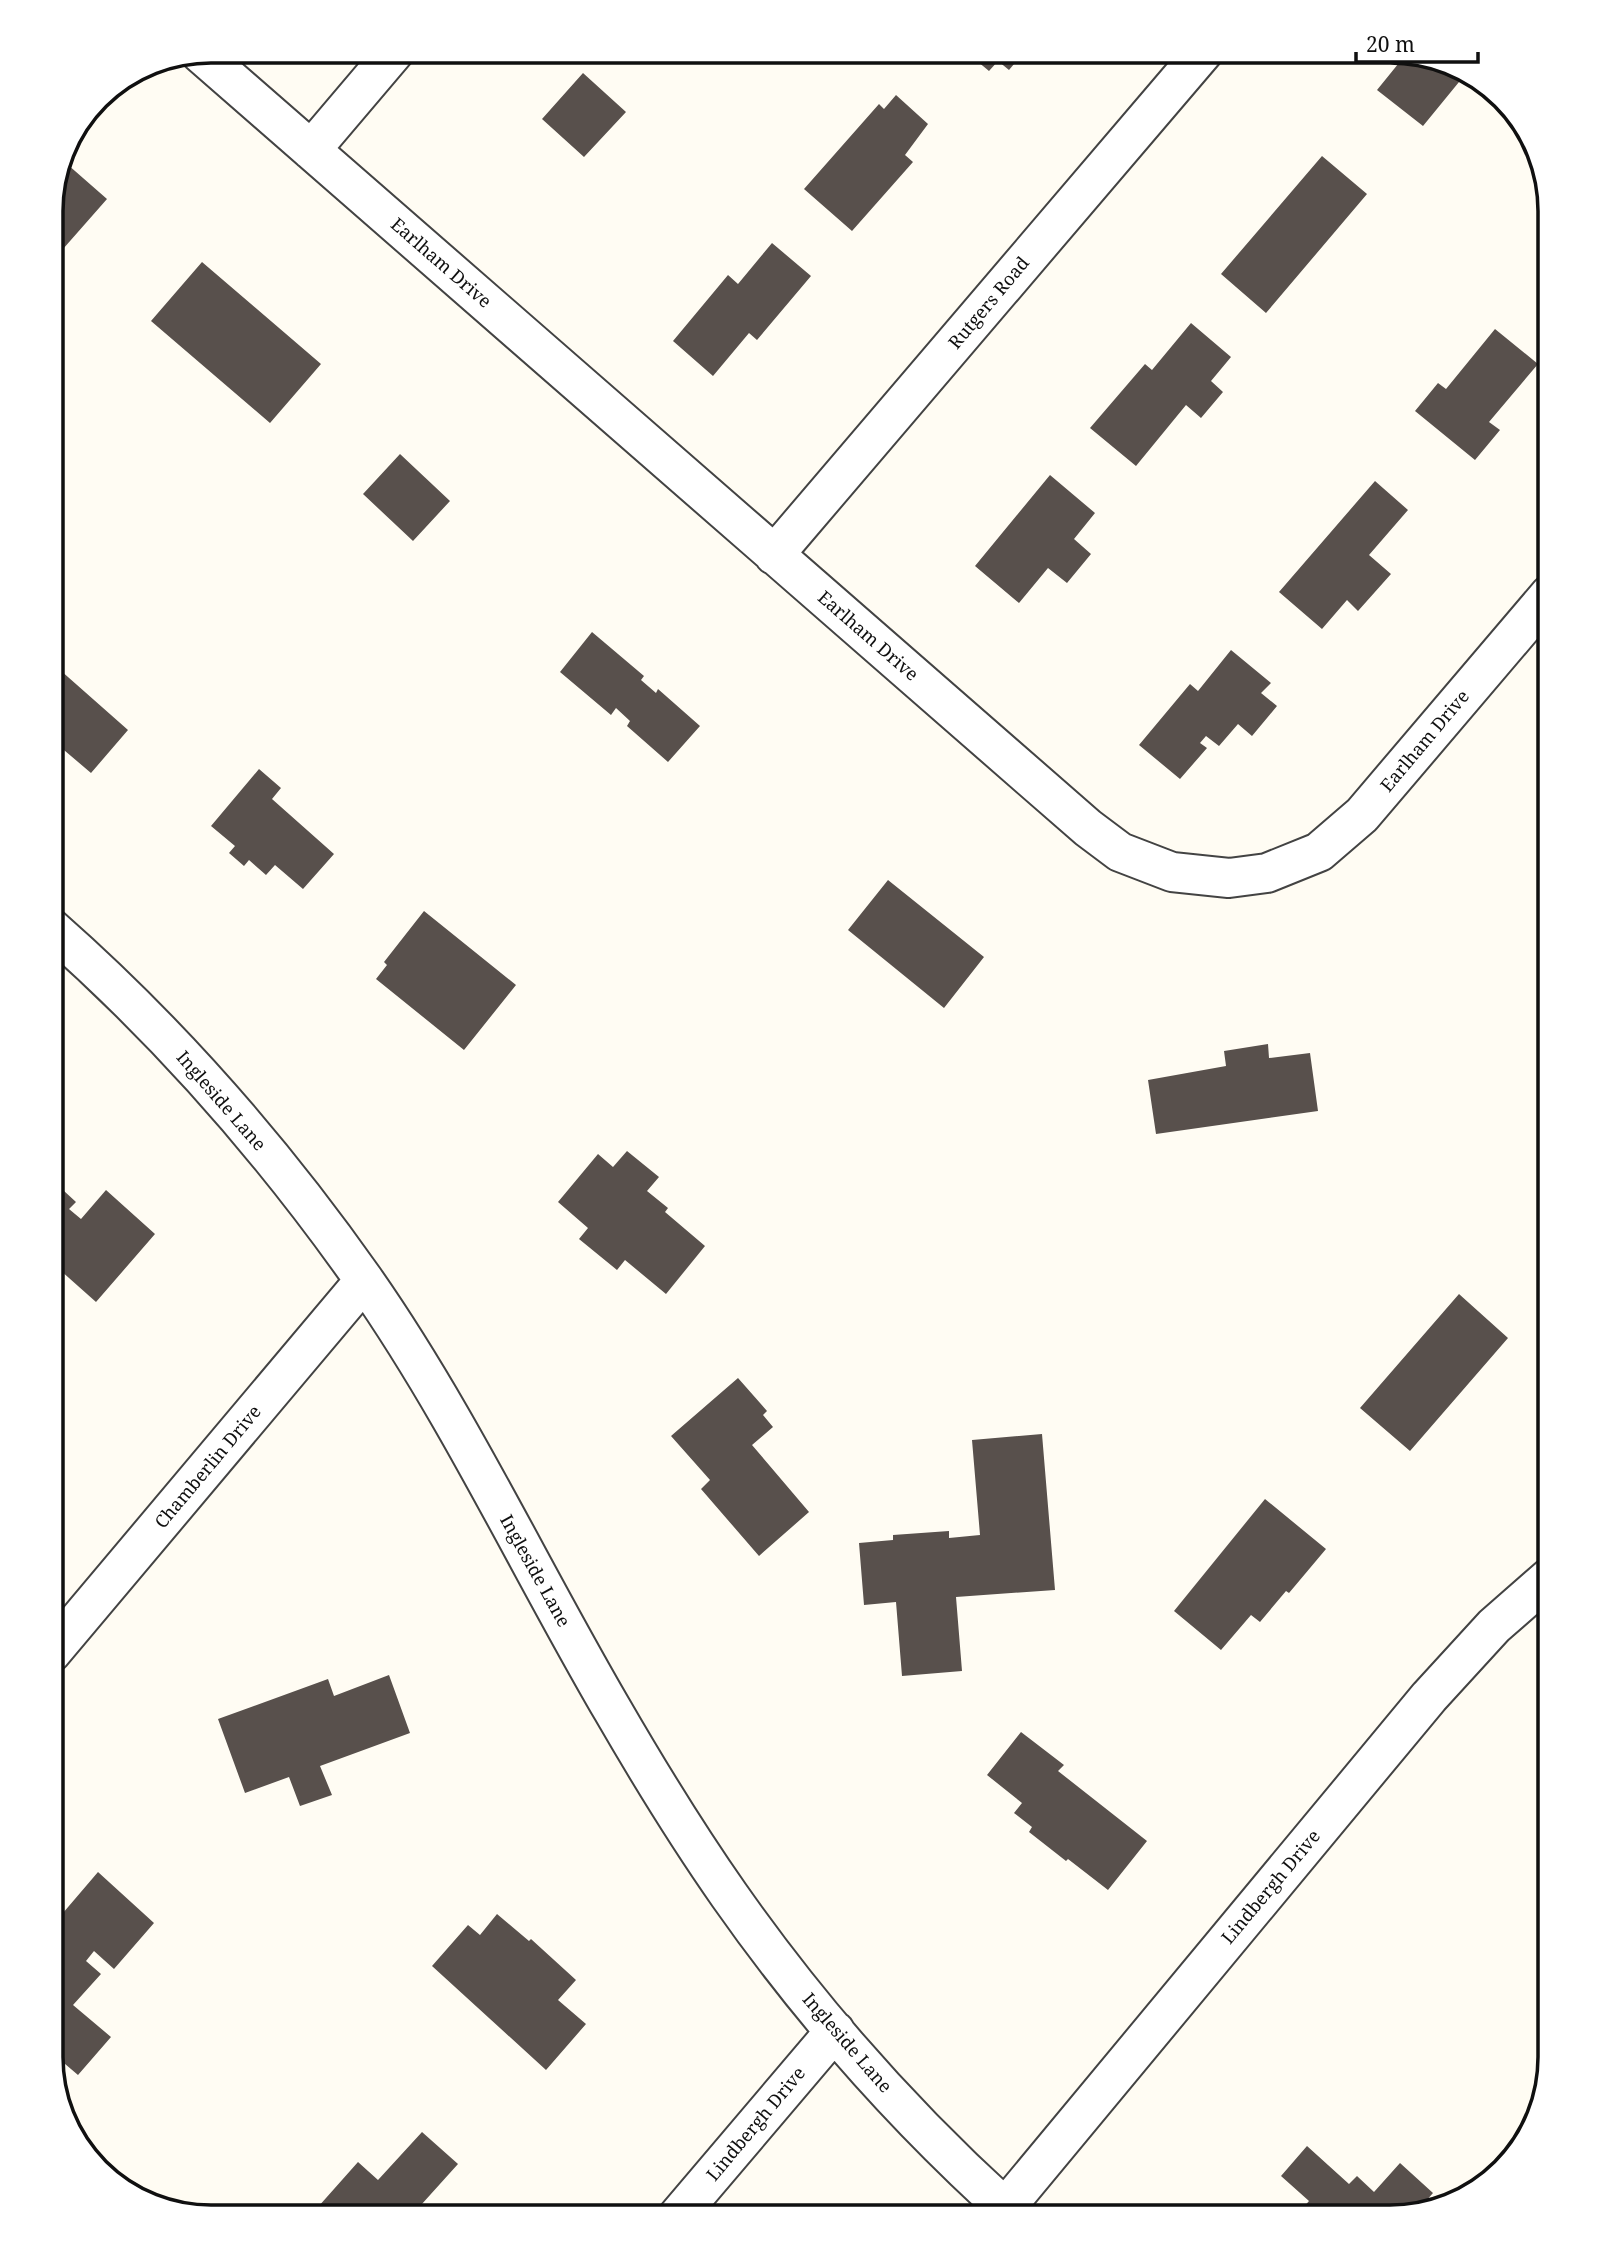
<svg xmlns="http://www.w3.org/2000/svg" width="1601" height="2268" font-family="'Noto Serif',serif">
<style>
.building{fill:#58504c}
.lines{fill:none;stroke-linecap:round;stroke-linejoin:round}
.minor-casing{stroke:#434343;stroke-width:42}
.minor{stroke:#fff;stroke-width:38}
.labels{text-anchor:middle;stroke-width:7;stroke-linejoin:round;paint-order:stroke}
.street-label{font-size:18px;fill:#101010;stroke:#fff}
.rim{fill:none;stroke:#101010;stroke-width:3.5}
</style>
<rect width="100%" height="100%" fill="#fffcf3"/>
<!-- building -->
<path class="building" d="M657,51H680L670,62Z
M965,51H1025L1009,70L998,61L989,71Z
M1407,53L1468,71L1423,126L1377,90Z
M583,73L626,112L584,157L542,119Z
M896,95L928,124L905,155L913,162L852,231L804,189L879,104L884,109Z
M65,148L74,156L67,164L107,199L63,249L51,239V200Z
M1322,156L1367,194L1266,313L1221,274Z
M772,243L811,276L757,340L749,333L713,376L673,341L728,275L738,284Z
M202,262L321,364L270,423L151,321Z
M1191,323L1231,357L1211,381L1223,392L1201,418L1186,405L1136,466L1090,428L1145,364L1152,370Z
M1495,329L1538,364L1489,422L1500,430L1475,460L1415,411L1438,383L1446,389Z
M400,454L450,501L413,541L363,494Z
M1050,475L1095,513L1074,539L1091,554L1067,583L1048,568L1019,603L975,566Z
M1375,481L1408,510L1369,555L1391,574L1358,611L1347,600L1322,629L1279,592Z
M592,632L644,676L641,680L656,693L658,689L700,726L668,762L627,726L630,721L616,708L611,715L560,672Z
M1231,650L1271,683L1261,693L1277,706L1252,736L1238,724L1219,746L1206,736L1200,743L1207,748L1180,779L1139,745L1190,684L1198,691Z
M51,662L128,730L91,773L51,739Z
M259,769L281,788L272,799L334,854L303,889L275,865L266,875L249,860L244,866L229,853L235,846L211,826Z
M888,880L984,957L944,1008L848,930Z
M424,911L516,985L464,1050L376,979L387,965L384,962Z
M1268,1044L1269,1058L1310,1053L1318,1111L1156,1134L1148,1080L1226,1066L1224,1051Z
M627,1151L659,1177L647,1191L668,1208L665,1212L705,1246L666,1294L625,1260L617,1270L579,1239L588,1228L558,1202L598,1154L613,1167Z
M51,1179L76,1202L69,1209L81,1219L106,1190L155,1234L96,1302L51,1262V1255L57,1248L51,1242Z
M1459,1294L1508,1338L1410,1451L1360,1408Z
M738,1378L767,1411L763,1415L773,1427L752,1445L809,1512L759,1556L701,1489L710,1480L671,1436Z
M1042,1434L1055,1590L956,1597L962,1671L902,1676L896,1602L864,1605L859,1543L893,1540V1535L949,1531V1538L980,1535L972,1440Z
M1265,1499L1326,1549L1289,1593L1286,1591L1260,1622L1251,1615L1221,1650L1174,1611Z
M389,1675L410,1733L320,1766L332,1795L300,1806L289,1777L245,1793L218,1719L328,1679L334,1696Z
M1021,1732L1064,1765L1058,1771L1147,1841L1108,1890L1068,1859L1066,1861L1029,1832L1032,1827L1014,1813L1022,1803L987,1775Z
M98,1872L154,1923L114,1969L94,1951L86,1961L101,1974L73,2005L111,2037L78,2075L51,2052V1927Z
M497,1914L529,1941L531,1939L576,1980L558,2000L586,2024L546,2070L432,1966L468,1925L480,1935Z
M422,2132L458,2164L412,2215L414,2217H329L318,2207L358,2162L378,2180Z
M1307,2146L1349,2184L1357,2176L1374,2192L1400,2163L1433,2193L1418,2210L1393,2217H1295L1309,2201L1281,2176Z"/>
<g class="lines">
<defs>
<path id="minor" d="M200,53L1088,828L1120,852L1172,872L1229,878L1267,873L1319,852L1362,815L1550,594
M311,150L395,51
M774,555L1204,51
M51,928C169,1032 274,1152 364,1280C459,1416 529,1567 612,1709C649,1773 687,1835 729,1895C811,2012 909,2122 1015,2217
M51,1653L364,1281
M1005,2208L1429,1697L1494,1626L1550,1577
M677,2217L835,2031"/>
</defs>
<!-- minor casing -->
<use href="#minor" class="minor-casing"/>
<!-- minor -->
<use href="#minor" class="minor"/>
</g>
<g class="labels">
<!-- street labels -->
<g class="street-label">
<text transform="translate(441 263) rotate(41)" y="6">Earlham Drive</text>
<text transform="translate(989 303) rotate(-50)" y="6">Rutgers Road</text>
<text transform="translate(868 636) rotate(41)" y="6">Earlham Drive</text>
<text transform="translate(1425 741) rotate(-50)" y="6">Earlham Drive</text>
<text transform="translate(221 1101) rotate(49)" y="6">Ingleside Lane</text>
<text transform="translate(208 1467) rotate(-50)" y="6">Chamberlin Drive</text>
<text transform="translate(535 1571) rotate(61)" y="6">Ingleside Lane</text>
<text transform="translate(1271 1887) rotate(-50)" y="6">Lindbergh Drive</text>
<text transform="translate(847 2043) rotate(49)" y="6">Ingleside Lane</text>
<text transform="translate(756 2124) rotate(-50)" y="6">Lindbergh Drive</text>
</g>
</g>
<!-- crop -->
<path d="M0 0H1601V2268H0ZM211 63H1390A148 148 0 0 1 1538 211V2057A148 148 0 0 1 1390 2205H211A148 148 0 0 1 63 2057V211A148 148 0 0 1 211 63Z" fill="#fff" fill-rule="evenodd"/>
<path class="rim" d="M211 63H1390A148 148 0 0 1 1538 211V2057A148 148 0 0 1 1390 2205H211A148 148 0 0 1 63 2057V211A148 148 0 0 1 211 63Z"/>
<!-- scale -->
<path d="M1356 52v10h122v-10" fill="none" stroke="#101010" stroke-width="3.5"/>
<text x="1366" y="52" font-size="21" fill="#101010" stroke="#ffffff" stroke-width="5" paint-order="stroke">20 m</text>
</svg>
